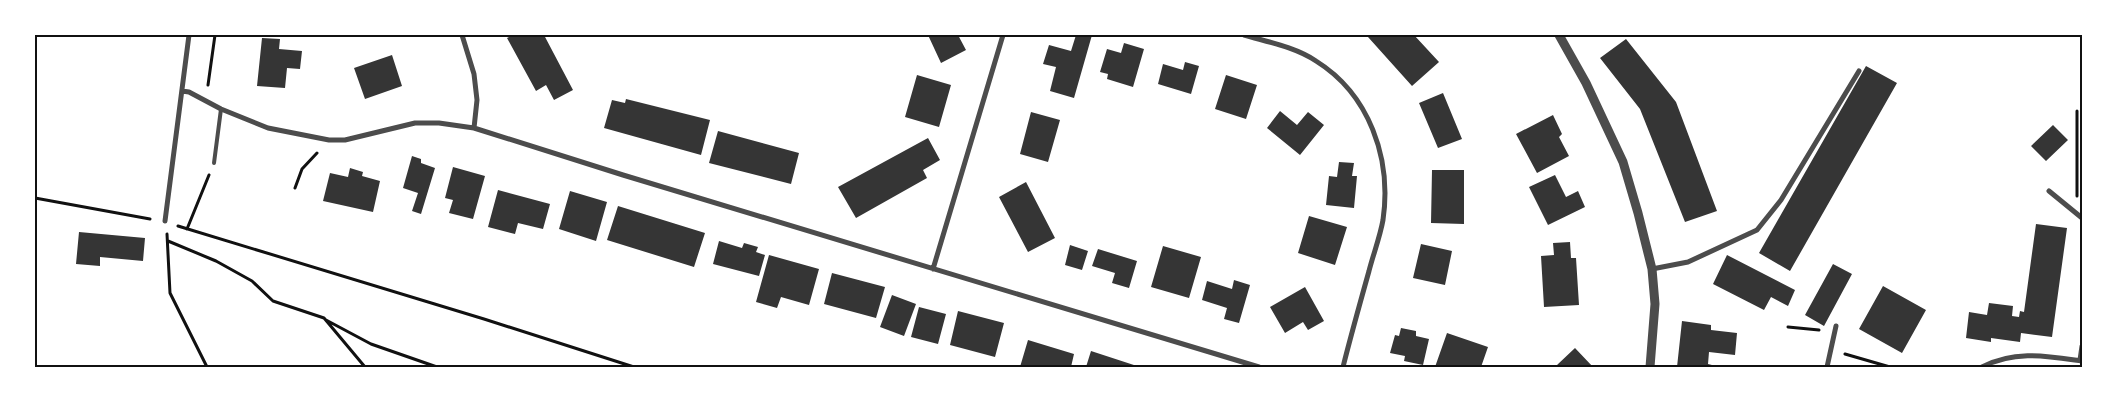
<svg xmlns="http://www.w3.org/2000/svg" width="2117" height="402" font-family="'PT Sans',sans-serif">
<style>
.building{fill:#353535}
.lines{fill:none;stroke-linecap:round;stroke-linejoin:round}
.path{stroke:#111;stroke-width:3}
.service{stroke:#4c4c4c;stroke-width:4}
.minor{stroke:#4c4c4c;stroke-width:5}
.tertiary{stroke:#4c4c4c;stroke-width:9}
.neatline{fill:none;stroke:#111;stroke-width:2}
</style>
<rect width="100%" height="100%" fill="#fff"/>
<!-- building -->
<path class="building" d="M513,35H544L573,90L554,100L546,85L536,91L507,38Z
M928,35H958L966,50L941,63Z
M1076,35H1092L1074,98L1050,91L1056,67L1043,64L1049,45L1071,51Z
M1370,35H1414L1439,62L1412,86L1368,37Z
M262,38L280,39L279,49L302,51L300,69L287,68L285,88L257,86Z
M1626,39L1676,102L1717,211L1685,222L1640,109L1600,58Z
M1124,43L1144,49L1133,87L1107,79L1108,74L1100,72L1107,49L1121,53Z
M392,55L402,86L365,99L354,68Z
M1185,62L1199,66L1191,94L1158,84L1163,64L1183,70Z
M1866,66L1897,83L1790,271L1759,253Z
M917,75L951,85L939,127L905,117Z
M1226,75L1257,85L1246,119L1215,109Z
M1443,93L1462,139L1438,148L1419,103Z
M626,99L710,120L701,155L604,128L612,100L625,103Z
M1280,111L1297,125L1308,112L1324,125L1300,155L1267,128Z
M1031,112L1060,120L1048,162L1020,154Z
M1553,115L1562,134L1559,137L1569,156L1537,173L1516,134Z
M2053,125L2068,140L2046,161L2031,146Z
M718,131L799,153L791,184L709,163Z
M928,138L940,160L923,170L927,178L856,218L838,187Z
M412,156L421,159V163L435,168L421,214L412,211L418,193L403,188Z
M1339,162L1354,163L1352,176H1357L1354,208L1326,205L1329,176L1337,177Z
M453,167L485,176L473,219L449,213L453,200L445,198Z
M350,168L363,172L362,176L380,181L373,212L323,201L330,173L348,177Z
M1432,170H1464V224L1431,223Z
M1555,175L1566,197L1578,191L1585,207L1548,225L1529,187Z
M1026,182L1055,238L1028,252L999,197Z
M498,190L550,204L543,229L518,223L515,234L488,227Z
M570,191L607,202L596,241L559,229Z
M618,206L705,233L694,267L607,240Z
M1309,216L1347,227L1335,265L1298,253Z
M2036,224L2067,228L2052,337L2021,333L2020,342L1991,338V342L1966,338L1969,312L1987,315L1989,303L2013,306L2012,316L2019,317L2020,311L2024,312Z
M79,232L145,238L143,261L100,257V266L76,264Z
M719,241L742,248L744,243L758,247L756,252L765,255L759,276L713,264Z
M1570,242L1571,258H1576L1579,305L1544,307L1541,256L1554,255L1553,243Z
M1421,244L1452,251L1445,285L1413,278Z
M1070,245L1088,251L1082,270L1065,265Z
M1163,246L1201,257L1189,298L1151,287Z
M1098,249L1137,261L1129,288L1112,283L1115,273L1092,266Z
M769,255L819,269L809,305L781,297L777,308L756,302Z
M1727,255L1795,290L1788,306L1771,297L1764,310L1713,284Z
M1833,264L1852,274L1824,326L1805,315Z
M832,273L885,287L876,318L824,304Z
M1234,280L1250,285L1239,323L1224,319L1227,308L1202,300L1207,281L1232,289Z
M1883,286L1926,310L1902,353L1859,329Z
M1305,287L1324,321L1308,330L1303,322L1285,333L1270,307Z
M892,295L916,304L904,336L880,327Z
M919,307L946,314L938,344L911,337Z
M958,311L1004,323L995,357L950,345Z
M1682,321L1711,325V330L1737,333L1735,355L1709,352L1708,364L1720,367H1677Z
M1401,328L1416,331V336L1429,339L1423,365L1404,361L1405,356L1390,353L1395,335L1399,336Z
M1447,333L1488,347L1481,367H1435Z
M1028,340L1074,354L1071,367H1020Z
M1575,348L1593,367H1555L1557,365Z
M1091,351L1140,367H1086Z"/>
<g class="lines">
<!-- path -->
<path class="path" d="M208,85L215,35
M2077,111V196
M295,188L302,169L317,153
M35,198L150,219
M178,226L484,319L634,367
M187,229L209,175
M167,234L170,293L207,367
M168,241L216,261L252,281L273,301L324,318L365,367
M326,320L371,344L437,367
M1788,327L1819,330
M1845,354L1890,367"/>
<!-- service -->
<path class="service" d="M214,163L221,109"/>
<!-- minor -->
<path class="minor" d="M462,35L474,74L477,100L474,128
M1244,35C1268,42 1295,47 1316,61C1369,94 1392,158 1383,220C1380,237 1373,255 1369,271C1360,303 1351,335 1343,367
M182,91L189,92L221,109L268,128L329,140H345L415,123H439L474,128L623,175L1259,367
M2049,191L2082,218
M165,221L189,35
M933,269L1003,35
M1652,269L1688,262L1757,230L1781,200L1859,71
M2080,360L2082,346
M1827,367L1836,326
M1982,367C2015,350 2046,356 2082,361"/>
<!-- tertiary -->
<path class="tertiary" d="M1559,35L1586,83L1623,162L1638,213L1652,269L1655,304L1650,367"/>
</g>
<!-- border -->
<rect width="2117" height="402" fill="none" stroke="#ffffff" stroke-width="72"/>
<rect x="36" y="36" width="2045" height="330" class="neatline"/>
</svg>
